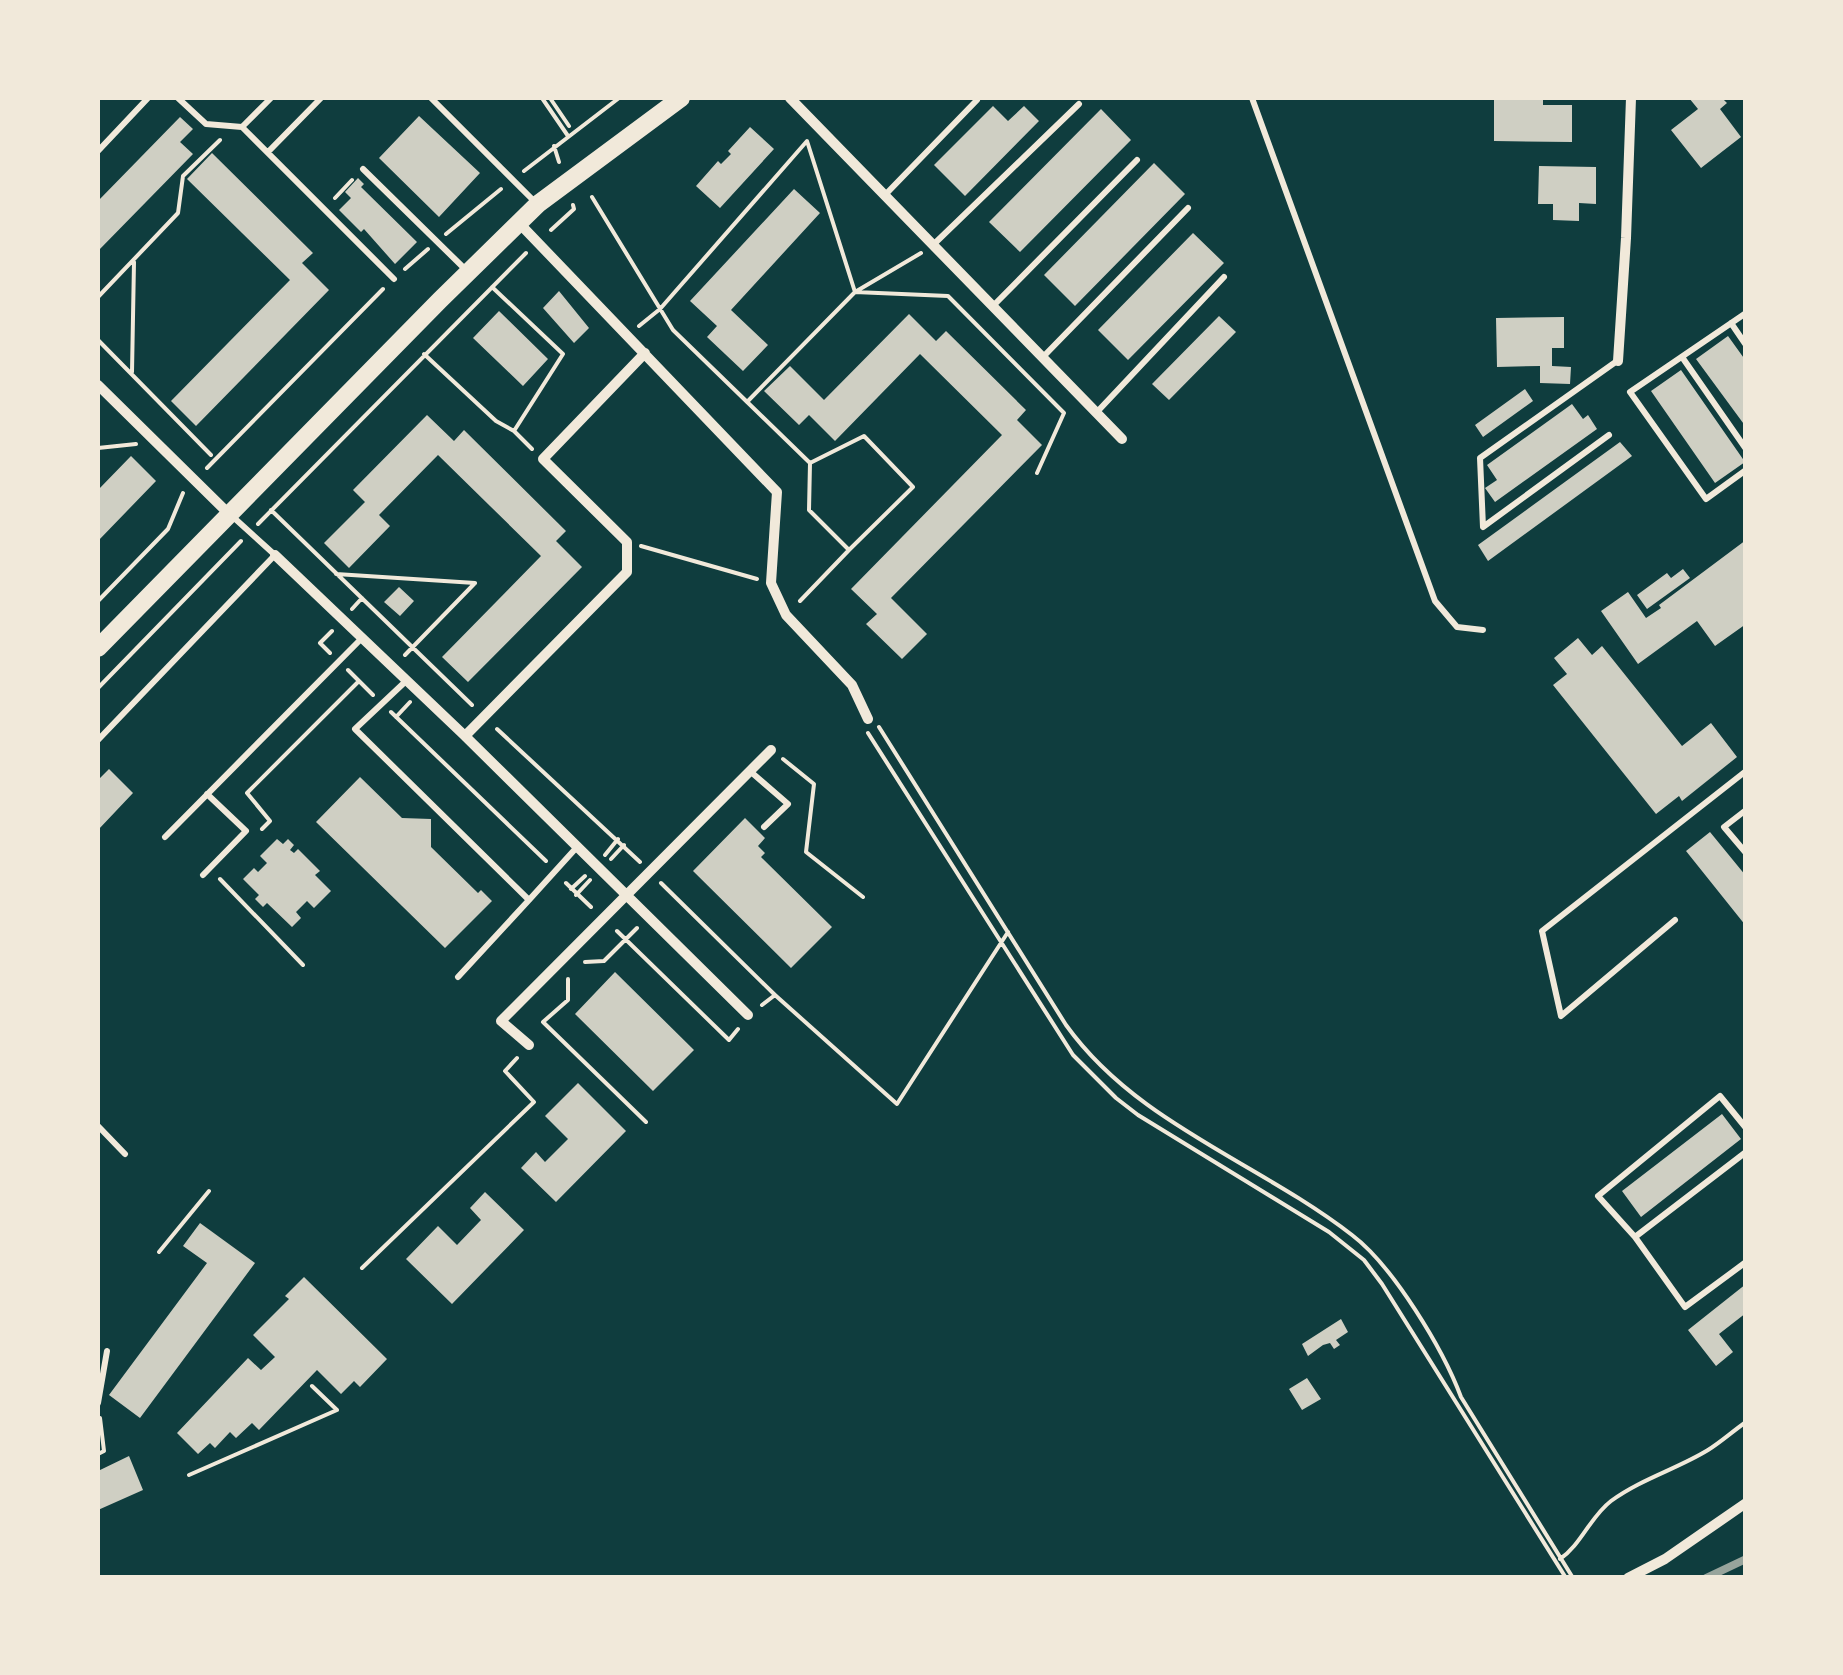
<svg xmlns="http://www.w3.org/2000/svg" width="1843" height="1675" font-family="Barlow,sans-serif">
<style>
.building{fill:#cfcfc3}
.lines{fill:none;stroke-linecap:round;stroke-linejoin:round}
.path{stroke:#f1e9da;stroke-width:4}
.service{stroke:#f1e9da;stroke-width:6}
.minor{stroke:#f1e9da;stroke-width:10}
.tertiary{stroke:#f1e9da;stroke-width:18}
.rail{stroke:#97a49c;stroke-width:8}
</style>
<rect width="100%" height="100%" fill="#0f3d3e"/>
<!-- building -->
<path class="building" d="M1494,98H1543V105H1572V142L1494,141Z
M1689,98H1722L1727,103L1720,109L1741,137L1701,168L1671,130L1698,109Z
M993,106L1008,121L1024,106L1039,121L965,196L934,165Z
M1101,109L1131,140L1020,252L989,222Z
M419,116L480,173L439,217L379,158Z
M180,117L193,129L180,142L193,154L98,251V201Z
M750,127L774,149L720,208L696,186L718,161L721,164L731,154L728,151Z
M212,153L313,253L302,263L329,290L196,426L171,401L290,280L187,179Z
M1154,163L1185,194L1075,306L1044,275Z
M1539,166L1596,167V204L1579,203V221L1553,220V204H1538Z
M358,178L364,184L361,187L417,242L395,264L364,229L361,232L339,210L351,198L345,192Z
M794,189L820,213L731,310L768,345L743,371L707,337L717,326L690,301Z
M1193,233L1224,263L1128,360L1098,330Z
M559,291L589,328L574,343L543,308Z
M499,311L548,359L523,386L473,338Z
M909,314L936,341L946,331L1026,410L1017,420L1042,445L891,598L927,634L902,659L866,624L877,614L851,589L1002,435L920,354L835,441L809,415L799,425L764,391L790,366L824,400Z
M1219,316L1236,332L1169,400L1152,384Z
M1564,317V348H1552V366L1571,367L1570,384L1540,383V366L1497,367L1496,318Z
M1728,336L1746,361V427L1696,359Z
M1681,370L1745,462L1715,483L1651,391Z
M1525,389L1533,401L1483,437L1475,425Z
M1572,404L1583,419L1588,415L1597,429L1495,502L1485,488L1497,480L1487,465Z
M427,415L454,441L464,430L566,531L556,541L582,567L468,682L442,657L541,556L438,455L379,515L390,526L349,568L324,543L365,502L353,490Z
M1620,442L1632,456L1488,561L1478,545Z
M131,456L156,481L98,541V490Z
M1746,540V624L1715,646L1697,621L1638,664L1601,611L1628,592L1646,618L1661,608L1659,605Z
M1683,569L1690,578L1647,609L1637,595L1667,573L1671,578Z
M399,587L414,601L400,616L384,602Z
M1578,638L1592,655L1602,646L1682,746L1711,723L1737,757L1682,801L1679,796L1656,814L1553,685L1567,674L1554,658Z
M109,769L133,793L98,830V780Z
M360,777L402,818L431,819V847L478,893L481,890L492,901L445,948L316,822Z
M745,818L765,838L758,846L765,853L761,857L832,927L791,968L693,871Z
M1710,832L1746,876V926L1686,851Z
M277,839L283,844L288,839L294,845L290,850L294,853L298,849L320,871L315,875L331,891L314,908L307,901L296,912L301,918L292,927L267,903L263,907L255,899L259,895L243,879L254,868L258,872L267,863L260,856Z
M615,972L694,1050L653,1091L575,1014Z
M578,1083L626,1131L556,1202L521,1168L536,1152L545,1162L568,1139L545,1116Z
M1722,1114L1741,1139L1641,1217L1622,1191Z
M485,1192L524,1230L452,1304L406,1259L438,1226L457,1245L481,1220L470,1208Z
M200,1223L255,1263L140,1418L109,1395L207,1263L183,1246Z
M304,1277L387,1359L360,1387L354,1381L341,1394L317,1370L259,1430L252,1423L236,1438L230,1432L215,1448L210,1443L198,1454L177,1433L248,1358L261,1370L275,1357L253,1335L289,1299L285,1296Z
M1746,1284V1313L1719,1334L1733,1352L1716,1366L1688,1330Z
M1341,1319L1348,1332L1336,1340L1340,1345L1334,1349L1330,1343L1323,1345L1308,1356L1302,1344Z
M1307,1378L1321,1399L1302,1410L1289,1389Z
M129,1456L143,1490L98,1510V1471Z"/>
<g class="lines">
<!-- path -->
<path class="path" d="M542,98L568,136
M550,98L569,126
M554,146L559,162
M524,171L619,98
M592,197L673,330L810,463L809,510L849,550L800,601
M335,198L352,180
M551,230L574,209L573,205
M446,234L501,189
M405,269L428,249
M492,287L563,354L514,431
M98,297L178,213L183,176L220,140
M639,326L660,309L807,141L855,292L948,296L1064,413L1037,473
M98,340L211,455
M424,354L496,421L514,431L532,449
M132,372L134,262
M747,402L855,292L921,253
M98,448L136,444
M810,463L864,436L913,487L849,550
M207,468L383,289
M271,510L472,705
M258,524L526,253
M641,546L757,579
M336,574L475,583
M98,601L168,529L183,493
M352,609L362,598
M330,653L320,643L332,631
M405,655L475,583
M348,670L373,695
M98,688L241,541
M391,712L546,861
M396,717L410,702
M879,727L1066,1025C1137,1124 1258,1162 1352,1235C1393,1266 1443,1349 1461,1397L1573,1578
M497,729L640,862
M868,733L1073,1055L1116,1098L1138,1115L1329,1232L1364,1260L1382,1284L1566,1578
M783,759L814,784L806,852L863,897
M262,829L270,821L247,793L359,681
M605,855L618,839
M611,859L624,845
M220,879L303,965
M566,883L591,907
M661,883L775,995L762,1005
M571,889L585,876
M576,895L590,880
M617,931L729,1040L738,1029
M585,962L604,961L637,928
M568,979V1000L543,1022L646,1122
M775,995L897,1104L1008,932
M159,1252L209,1191
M362,1268L534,1102L505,1071L517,1058
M98,1454L104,1451L100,1418
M189,1475L337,1410L312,1386
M1560,1559C1581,1545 1590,1517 1611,1501C1641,1479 1677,1469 1708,1450C1721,1442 1733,1431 1746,1422"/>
<!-- service -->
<path class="service" d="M178,98L206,124L242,127L271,98
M431,98L536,203
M1252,98L1435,601L1457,627L1483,630
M242,127L394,279
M98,151L148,98
M268,152L321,98
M363,169L467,271
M885,195L977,100
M933,245L1079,104
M993,306L1137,160
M1746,313L1630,392L1706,499L1746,470
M1731,323L1746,345
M1043,357L1188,208
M1682,357L1746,449
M1097,412L1224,277
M1609,435L1483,527L1480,458L1617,361
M406,681L355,729L529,900L577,847
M98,740L275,555L232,516
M751,772L788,804L764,827
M1746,810L1724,827L1746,853
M165,837L362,638
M203,875L246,831L207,794
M1675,920L1561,1016L1542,931L1746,771
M458,977L529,900
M98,1126L125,1154
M1746,1152L1635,1237L1685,1307L1746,1262
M1635,1237L1598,1196L1720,1096L1746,1128
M98,1403L107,1351"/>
<!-- minor -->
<path class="minor" d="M790,98L1122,439
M519,223L777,492L771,583L786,615L852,685L868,719
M645,353L543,459L627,542V572L465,736L748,1015
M1618,361L1626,238L1631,98
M98,385L230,515
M275,555L465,736
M529,1045L501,1021L771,750
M1628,1578L1665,1559L1746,1503"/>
<!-- tertiary -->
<path class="tertiary" d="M98,648L440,300L538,204L681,98"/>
<!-- rail -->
<path class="rail" d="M1706,1578L1746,1559"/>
</g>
<!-- border -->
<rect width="1843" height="1675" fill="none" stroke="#f1e9da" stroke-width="200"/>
</svg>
